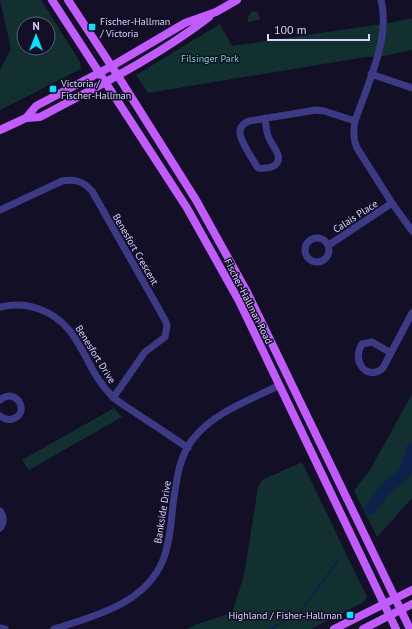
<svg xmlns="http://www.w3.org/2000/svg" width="412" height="629" font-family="'PT Sans',sans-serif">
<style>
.green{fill:#12302f;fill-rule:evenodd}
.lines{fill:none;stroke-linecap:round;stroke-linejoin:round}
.stream{stroke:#0c2248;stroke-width:2}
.river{stroke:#0c2248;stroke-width:12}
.minor{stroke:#3d3a85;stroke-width:7}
.major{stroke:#c25bff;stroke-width:8}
.poi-dot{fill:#00e5ff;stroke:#130f26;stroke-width:1.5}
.labels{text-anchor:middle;stroke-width:3;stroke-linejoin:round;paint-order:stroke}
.poi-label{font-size:10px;fill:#d9d4ff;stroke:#130f26;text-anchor:start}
.park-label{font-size:10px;fill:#5fe0c0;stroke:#130f26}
.street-label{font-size:10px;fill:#d9d4ff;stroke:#130f26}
</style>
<rect width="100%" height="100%" fill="#130f26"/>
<!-- green -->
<path class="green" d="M0,0H41L80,62L81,69L0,110V70L11,49ZM24,24H48V48H24Z
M252,11L258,12L260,18L259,20L248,22V17Z
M412,18V50L384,56L365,57L148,93L136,75L220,24L232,46L389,23Z
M412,394V498L377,537L354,491L358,485L370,470Z
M114,408L122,417L29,470L22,460Z
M302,462L367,597L364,602L311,629H187L200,623L232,613L244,575L258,487L262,480Z"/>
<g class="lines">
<!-- stream -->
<path class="stream" d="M270,629L298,615L339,559"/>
<!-- river -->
<path class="river" d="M370,509L386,489L405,472L412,449"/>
<!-- minor -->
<path class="minor" d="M381,0C391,37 367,86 355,121C353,131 353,139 357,148L392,203L412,231
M371,74L412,88
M265,118C266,125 266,132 269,138C271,143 276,149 278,155C281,168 266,169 258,168C253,160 238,138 240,130C241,125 245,123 249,121L316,110L324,111L355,121
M0,210L62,181C75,179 83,181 92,191L165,320L167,325L165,337L145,352L113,398
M305 250a12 12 0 1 1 24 0a12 12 0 1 1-24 0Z
M329,245L392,203
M0,307C13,304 26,304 39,309C82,324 83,368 112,396C119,403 129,408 137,414C154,425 171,436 188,448
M391,353L372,342L362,344C351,361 367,382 383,368L412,313
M0,400C15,387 30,410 15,418C9,421 5,419 0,416
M0,511C4,517 5,522 0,528
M0,628L5,629
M54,629C95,616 145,604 163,560C171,540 171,517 174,497C177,477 180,455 193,439C214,412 250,400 280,385"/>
<!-- major -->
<path class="major" d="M52,0L187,208L239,301L396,629
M68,0L118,76L196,200L247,292L410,629
M26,118L40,117C98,86 157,57 209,17
M0,130L26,118L36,106L112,66L185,23L216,12L237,0
M334,629L412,590
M363,629L412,604"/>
</g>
<!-- markers -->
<g class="poi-dot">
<rect x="88" y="23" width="8" height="8" rx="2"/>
<rect x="49" y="85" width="8" height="8" rx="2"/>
<rect x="346" y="611" width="8" height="8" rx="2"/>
</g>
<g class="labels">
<!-- poi labels -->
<g class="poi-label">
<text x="100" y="25">Fischer-Hallman<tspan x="100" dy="12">/ Victoria</tspan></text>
<text x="61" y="87">Victoria /<tspan x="61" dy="12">Fischer-Hallman</tspan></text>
<text x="342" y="619" text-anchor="end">Highland / Fisher-Hallman</text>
</g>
<!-- park labels -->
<g class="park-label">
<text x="210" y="62">Filsinger Park</text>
</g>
<!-- street labels -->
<g class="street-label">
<text transform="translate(355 216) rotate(-33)" y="4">Calais Place</text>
<text transform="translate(136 249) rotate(60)" y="4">Benesfort Crescent</text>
<text transform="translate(249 301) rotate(63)" y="4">Fischer-Hallman Road</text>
<text transform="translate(96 354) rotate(58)" y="4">Benesfort Drive</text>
<text transform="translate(162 512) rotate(-81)" y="4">Bankside Drive</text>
</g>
</g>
<!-- north arrow -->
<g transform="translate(36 36)"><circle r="19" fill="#130f26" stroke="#625e7d"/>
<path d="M0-3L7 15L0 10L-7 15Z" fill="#00e5ff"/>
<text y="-6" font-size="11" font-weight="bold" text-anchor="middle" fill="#d9d4ff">N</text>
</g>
<!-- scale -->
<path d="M268 34v6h101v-6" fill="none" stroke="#d9d4ff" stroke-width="2"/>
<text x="274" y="34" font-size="12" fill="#d9d4ff" stroke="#130f26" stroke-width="3" paint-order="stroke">100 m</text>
</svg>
